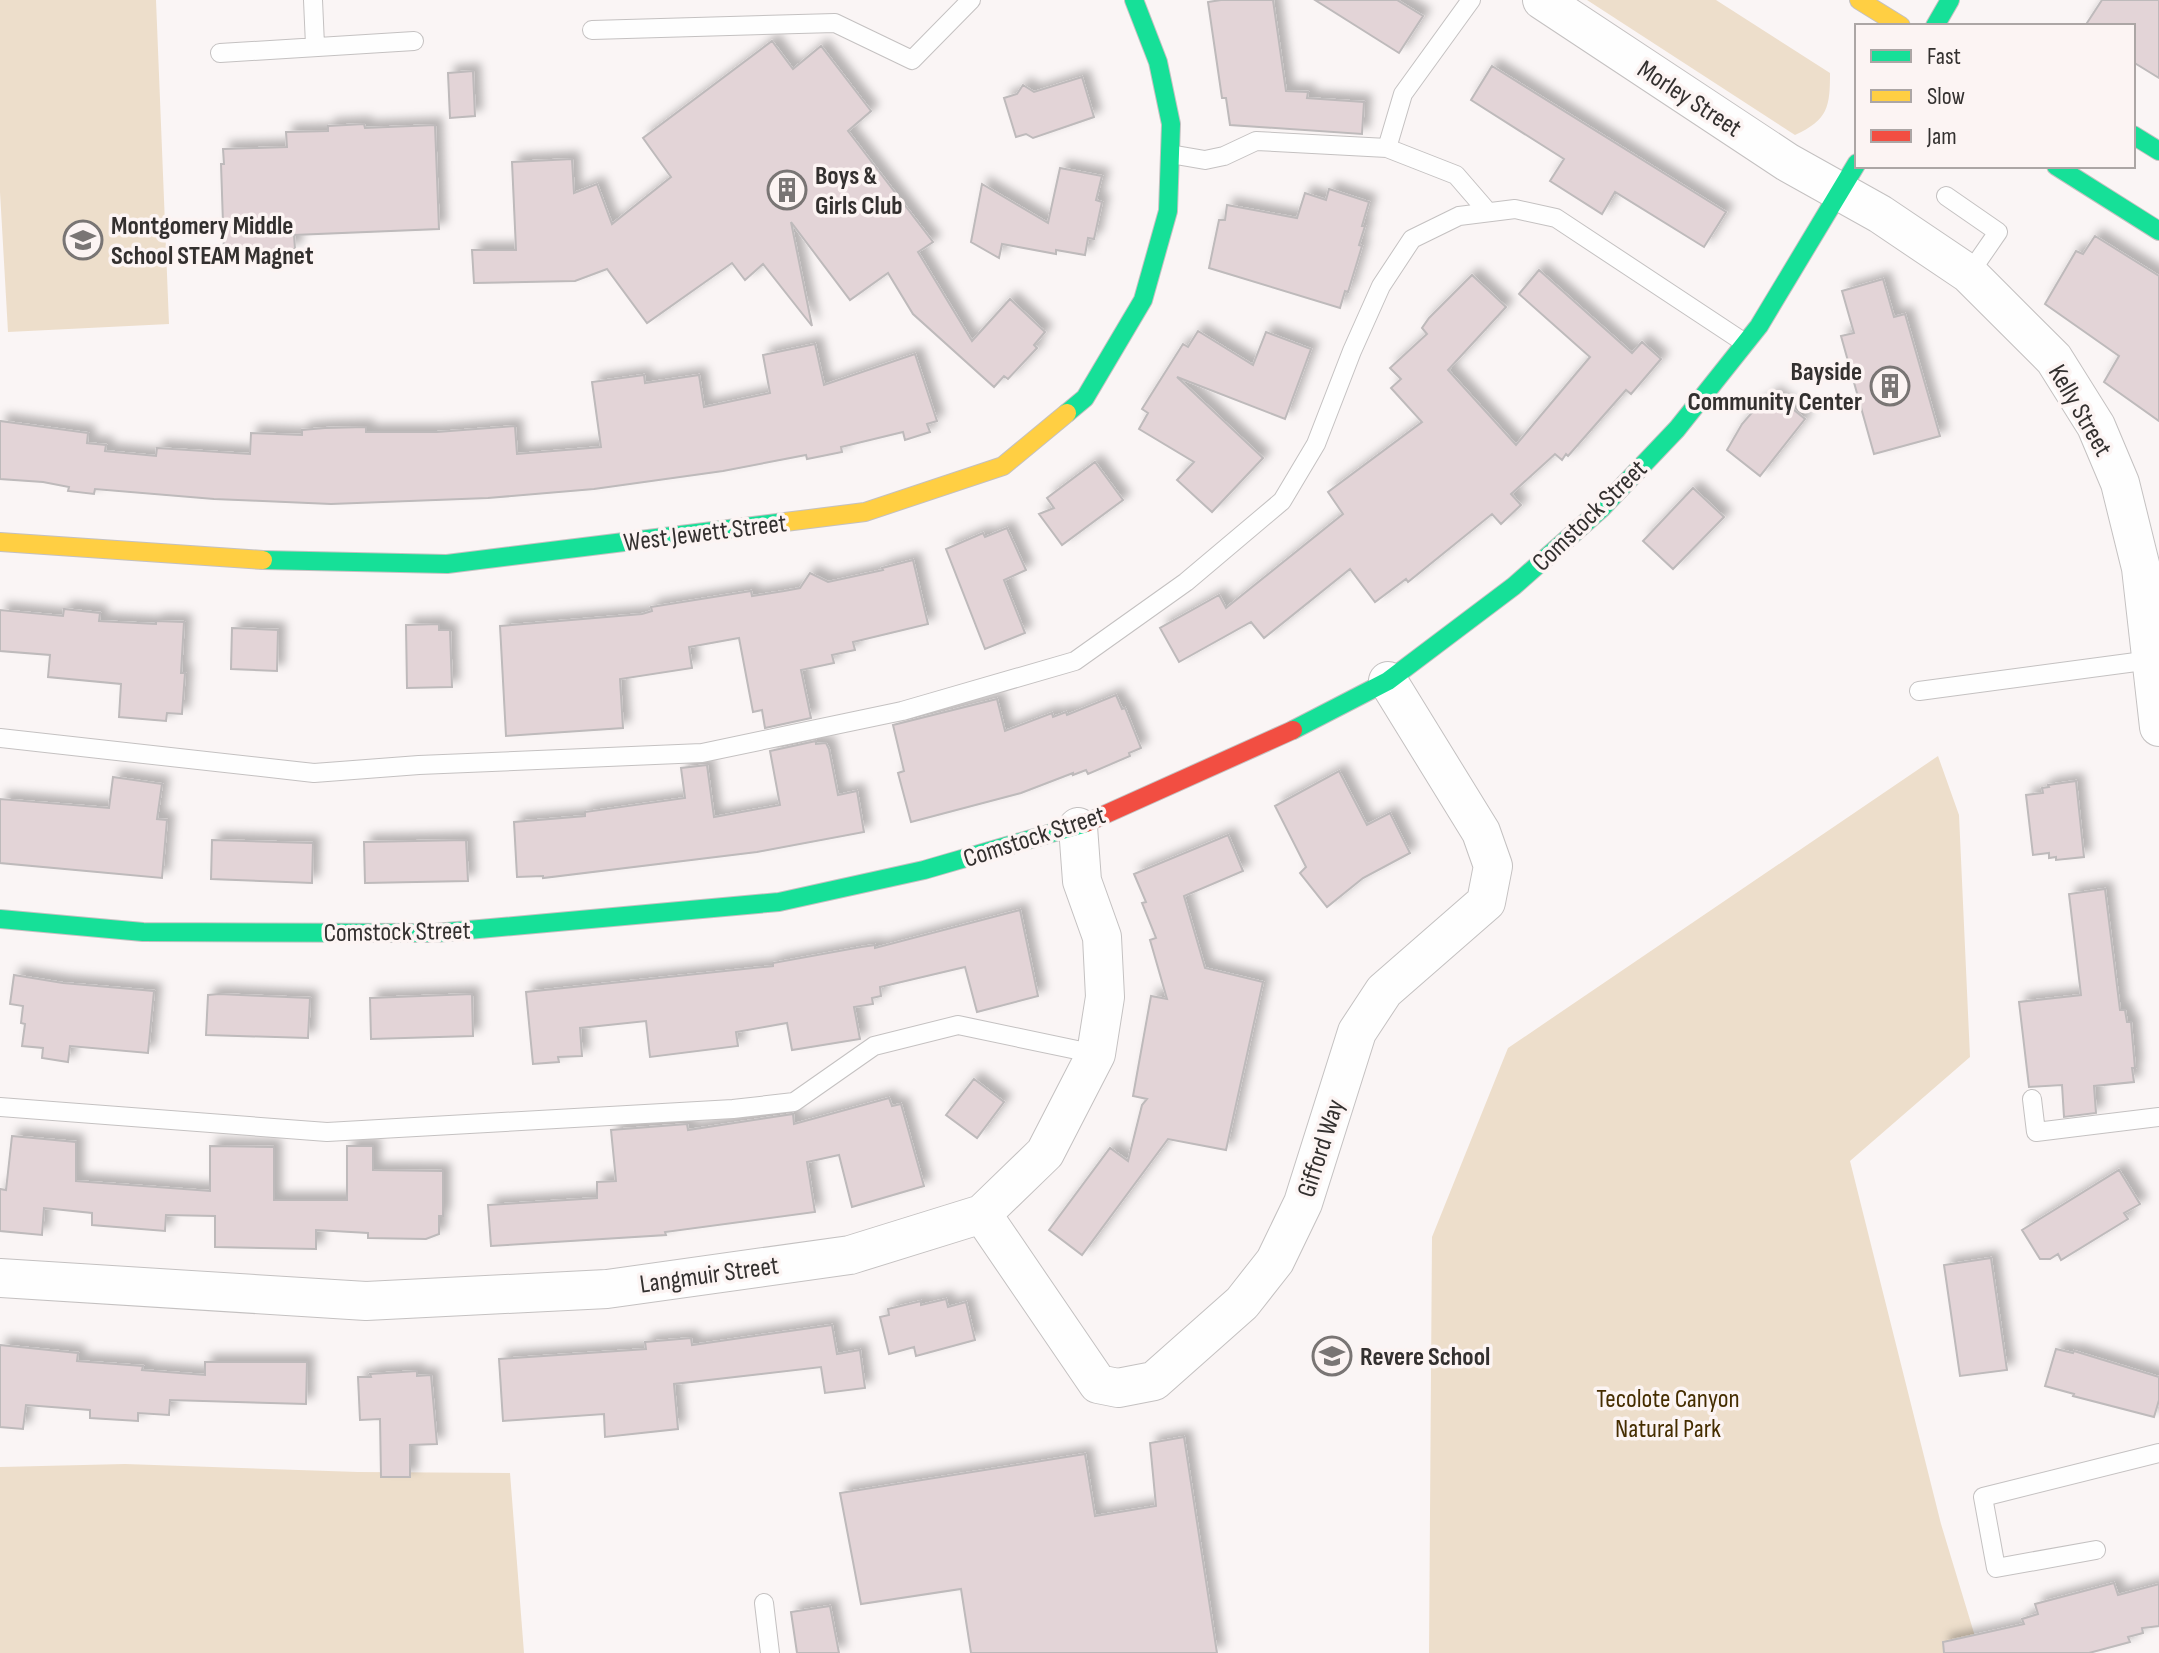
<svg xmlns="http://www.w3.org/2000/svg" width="2159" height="1653" font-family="'Sofia Sans Condensed',sans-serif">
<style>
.green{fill:#eddecb}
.building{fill:#e3d4d7;stroke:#bebabb;stroke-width:2;filter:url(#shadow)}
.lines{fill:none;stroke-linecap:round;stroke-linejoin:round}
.lane-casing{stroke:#c4c1c1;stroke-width:20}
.street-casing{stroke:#c4c1c1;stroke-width:40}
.fast-casing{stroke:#c4c1c1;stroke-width:20}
.slow-casing{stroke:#c4c1c1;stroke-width:20}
.jam-casing{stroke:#c4c1c1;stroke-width:20}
.lane{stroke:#fefefe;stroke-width:18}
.street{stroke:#fefefe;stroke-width:38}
.fast{stroke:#16e098;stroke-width:18}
.slow{stroke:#ffcf43;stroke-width:18}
.jam{stroke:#f24e42;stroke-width:18}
.labels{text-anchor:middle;stroke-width:7;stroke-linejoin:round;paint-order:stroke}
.street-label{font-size:26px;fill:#33302f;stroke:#fcf4f3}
.poi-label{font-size:26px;font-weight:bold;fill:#33302f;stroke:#fcf4f3;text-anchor:start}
.park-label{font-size:26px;fill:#452d00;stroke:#fcf4f3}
</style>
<defs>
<filter id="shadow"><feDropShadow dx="7" dy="-7" stdDeviation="4" flood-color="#0004"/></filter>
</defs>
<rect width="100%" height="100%" fill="#faf5f5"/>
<!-- green -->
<path class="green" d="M0,0H156L169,324L8,332L0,192Z
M1587,0H1716L1830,73C1830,107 1828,120 1795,135Z
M1938,756L1959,815L1970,1057L1850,1161L1941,1524L1980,1653H1429L1432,1237L1508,1048Z
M125,1464L358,1472L510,1473L524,1653H0V1467Z"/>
<!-- building -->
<path class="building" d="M1221,0H1273L1286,91L1308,92L1307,98L1364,102L1362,134L1230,125L1226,98H1222L1208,2Z
M1315,0H1397L1423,16L1399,53Z
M2102,0H2159V78L2133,62V26H2085Z
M772,41L793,69L821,46L871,111L848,131L933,242L918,252L972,341L1010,299L1045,332L1034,345L1037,348L1008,379L1004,376L994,387L913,314L888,273L850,300L791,222L812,326L763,264L745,280L732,263L647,323L607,269L575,281L474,283L472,250H516L512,162L572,159L574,193L597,184L612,224L671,177L643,138Z
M1492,66L1726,212L1704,247L1615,192L1602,214L1550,181L1564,159L1471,100Z
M473,71L475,116L450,118L448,73Z
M1082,77L1094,117L1033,138L1026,134L1016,137L1004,98L1017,94L1023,85L1034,92Z
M364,124L365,128L435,125L439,229L294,235L295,249L224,253L221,164H224L223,149L287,147L286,132L328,131V126Z
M1060,168L1102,176L1096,200L1102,202L1094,239L1088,238L1085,255L1056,250V254L1002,244L999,258L971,242L982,184L1048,223Z
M1329,189L1369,202L1362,226H1365L1359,245L1362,246L1348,292L1345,291L1340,308L1209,268L1219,220H1225L1227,205L1297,218L1305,193L1326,200Z
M2095,236L2159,276V421L2104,382L2119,356L2045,304L2076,251L2083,254Z
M1539,270L1632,353L1642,342L1661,359L1631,394L1626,390L1568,456L1566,454L1562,460L1555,454L1511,494L1521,505L1501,524L1492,514L1408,582L1406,579L1375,602L1350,569L1264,638L1251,622L1179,662L1160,628L1219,595L1226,608L1343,514L1328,492L1422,422L1391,388L1401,379L1390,368L1427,334L1422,328L1429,318L1472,275L1506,307L1448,370L1516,445L1590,357L1519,294Z
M1883,279L1894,317L1905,314L1940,436L1874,454L1841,336L1854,333L1842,291Z
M1198,331L1253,365L1266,332L1311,349L1285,419L1177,377L1263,458L1212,512L1177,480L1194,462L1139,429L1148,413L1142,409L1183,344L1188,347Z
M815,344L824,385L915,354L937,421L927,424L930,432L905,440L903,432L841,447L842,452L807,459L806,455L723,471L594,489L488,498L331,504L214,499L95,489L94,494L68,491L69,487L43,482L0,479V421L88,433L87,443L106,445L105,451L156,456L157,448L250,454L251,433L302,435V430L325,428L366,427V432H437L515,426L517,454L601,447L592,382L644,375L645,383L699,375L704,407L770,393L763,355Z
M1773,393L1805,419L1760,476L1727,450L1742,424L1761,402L1764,404Z
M1095,462L1123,500L1062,545L1039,514L1054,508L1047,498Z
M1693,488L1724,517L1673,569L1643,541Z
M1007,528L1026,570L1004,580L1025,633L985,649L946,549L983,533L985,537Z
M913,560L928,624L853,642L855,650L832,655L834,663L801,670L811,718L765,728L762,710L753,712L739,638L689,647L692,668L620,679L623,728L506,736L500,626L642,614L652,611L651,607L751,591L752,596L784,591L800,588L810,573L828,582L883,570L882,568Z
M64,609L100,613L99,621L156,624V621L184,622L181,673H185L182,714L167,713L166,721L119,717L121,684L48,677L50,655L0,651V610L63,616Z
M439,624V630H450L452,687L407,688L406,625Z
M232,628L278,630L277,671L231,669Z
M1116,695L1122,709L1125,708L1141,748L1129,753L1130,756L1088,774L1086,770L1073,775V773L1021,793L911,822L898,773L904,771L893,725L997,699L1005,731L1052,713L1053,717L1066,712L1067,715Z
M816,741V744L826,743L829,749L838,795L857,791L864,832L757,852L543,878V876L517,877L514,822L585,816V812L685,798L681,768L707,765L714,817L780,805L770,751Z
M1339,771L1367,825L1390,813L1410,853L1363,878L1327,907L1300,873L1306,867L1275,806Z
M113,777L162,784L157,819L167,820L162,878L0,863V799L109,808Z
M2076,781L2084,857L2056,860V857L2049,858V853L2033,855L2026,795L2043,793L2042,788L2049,787L2048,785Z
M1228,835L1243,871L1184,896L1205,968L1263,982L1226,1150L1168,1139L1082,1255L1049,1230L1110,1148L1128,1161L1142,1105L1147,1099L1133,1096L1151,996L1167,999L1150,940L1156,938L1142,903L1146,902L1134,874Z
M212,840L313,843L312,883L211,879Z
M466,840L468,881L365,883L364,842Z
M2105,889L2120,1010H2125L2127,1022H2131L2135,1068H2132L2134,1082L2094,1086L2096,1113L2064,1117L2062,1085L2029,1087L2019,1002L2081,995L2069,894Z
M1020,910L1038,996L977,1012L965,967L880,987L881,996L872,998L873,1004L854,1007L860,1039L792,1050L787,1023L736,1032L738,1046L650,1057L646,1021L580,1028L582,1056L558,1057L559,1062L533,1064L526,992L773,966V963L861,947L875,945V948Z
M14,975L63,983L154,991L148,1053L70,1046L68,1062L42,1058L43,1048L22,1046L25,1024L21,1023L23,1006L10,1004Z
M219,994L310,998L308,1038L206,1035L208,995Z
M472,994L473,1036L371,1039L370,998Z
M974,1079L1004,1102L977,1138L946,1115Z
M889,1098L892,1106L901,1104L924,1186L852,1207L839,1155L807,1162L815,1212L665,1232L666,1235L491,1246L488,1205L597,1198V1182L616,1181L611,1130L687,1124L688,1130L793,1114L794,1124Z
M12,1136L76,1142V1181L210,1191V1146L274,1147V1200H347V1146H373V1170L443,1171V1216H439V1234L426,1239L368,1238V1233L316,1230V1249L215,1247V1216L166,1215L165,1231L92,1225V1213L44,1208L42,1235L0,1231V1189L6,1190Z
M2119,1170L2140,1204L2124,1213L2128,1219L2061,1260L2058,1254L2050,1259H2040L2022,1230Z
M1991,1258L2007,1370L1960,1376L1944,1265Z
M946,1299L948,1307L966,1302L975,1340L916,1356L914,1347L889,1354L880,1317L889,1315L888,1309L921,1301V1305Z
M832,1325L837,1354L860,1350L865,1388L825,1393L821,1367L674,1384L678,1429L605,1437L604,1414L503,1421L499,1359L646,1349L645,1342L691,1338L692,1345Z
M0,1345L78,1353L77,1361L143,1366L142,1370L205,1375V1362H307L306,1404L170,1400L169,1415L138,1413V1421L90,1418V1410L26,1405L23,1429L0,1427Z
M2056,1349L2073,1353L2074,1351L2159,1377V1400L2154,1417L2073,1396L2074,1394L2045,1386Z
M417,1371V1376L431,1375L437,1444L410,1445V1477H381L380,1419L360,1420L358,1377H371L370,1374Z
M1184,1437L1217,1653H971L961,1589L861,1604L840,1493L1085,1454L1095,1516L1156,1506L1150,1443Z
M2114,1583L2118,1595L2159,1584V1626L2142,1628L2143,1633L2128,1637L2130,1642L2089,1653H1944L1943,1642L2024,1624L2022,1619L2038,1614L2035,1604Z
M830,1606L839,1653H797L791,1612Z"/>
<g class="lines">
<defs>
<path id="lane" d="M313,0L315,45
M592,30L835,23L912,60L971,0
M220,53L414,41
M1387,148L1403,94L1471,0
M1170,154L1205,160L1224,156L1256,141L1387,148L1456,175L1488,212
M1946,196L1998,232L1969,274
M1919,691L2151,660
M0,738L314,773L419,765L702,753L902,711L1075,661L1186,582L1282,501L1316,444L1352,351L1381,286L1412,239L1459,216L1515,209L1556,218L1745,343
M2032,1099L2036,1132L2159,1117
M0,1107L327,1132L733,1109L794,1102L874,1046L958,1025L1096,1054
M2096,1550L1996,1568L1983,1497L2159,1453
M764,1603L770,1653"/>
<path id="street" d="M1542,0L1787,162L1880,214L1969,274L2054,359L2096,426L2120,483L2141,568L2159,727
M982,1214L1098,1384L1118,1388L1154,1381L1242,1303L1275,1261L1303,1203L1357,1032L1384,991L1486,902L1493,866L1481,832L1388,681
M0,1278L366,1301L607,1289L850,1255L982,1214L1045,1153L1096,1054L1105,997L1102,937L1082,881L1078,827"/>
<path id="fast" d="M1935,26L1950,0
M2133,135L2159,151
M2056,166L2159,231
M1067,413L1085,398L1143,300L1168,211L1171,124L1158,62L1134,0
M263,560L447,564L785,522
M1293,730L1388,681L1514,586L1601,509L1677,429L1759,326L1857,163
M0,919L143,932L435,933L779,902L924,870L1086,823"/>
<path id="slow" d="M1859,0L1901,26
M785,522L865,512L1003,466L1067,413
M0,542L263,560"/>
<path id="jam" d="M1086,823L1293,730"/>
</defs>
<!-- lane casing -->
<use href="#lane" class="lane-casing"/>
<!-- street casing -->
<use href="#street" class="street-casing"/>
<!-- fast casing -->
<use href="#fast" class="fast-casing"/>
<!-- slow casing -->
<use href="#slow" class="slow-casing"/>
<!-- jam casing -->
<use href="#jam" class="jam-casing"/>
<!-- lane -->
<use href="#lane" class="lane"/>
<!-- street -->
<use href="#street" class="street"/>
<!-- fast -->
<use href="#fast" class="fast"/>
<!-- slow -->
<use href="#slow" class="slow"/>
<!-- jam -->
<use href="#jam" class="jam"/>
</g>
<!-- icons -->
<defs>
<symbol id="building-ring" viewBox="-11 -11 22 22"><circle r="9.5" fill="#fcf4f3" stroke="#797574" stroke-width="1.5"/><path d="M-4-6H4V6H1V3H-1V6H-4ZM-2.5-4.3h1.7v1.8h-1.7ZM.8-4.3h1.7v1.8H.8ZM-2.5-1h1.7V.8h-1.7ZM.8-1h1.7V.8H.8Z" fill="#797574"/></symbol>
<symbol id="school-ring" viewBox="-11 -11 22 22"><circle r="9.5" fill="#fcf4f3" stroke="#797574" stroke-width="1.5"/><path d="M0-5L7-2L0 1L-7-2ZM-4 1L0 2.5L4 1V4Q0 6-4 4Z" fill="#797574"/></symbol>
</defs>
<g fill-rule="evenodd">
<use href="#building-ring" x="765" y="168" width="44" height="44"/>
<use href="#school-ring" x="61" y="218" width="44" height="44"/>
<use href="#building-ring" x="1868" y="364" width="44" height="44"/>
<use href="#school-ring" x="1310" y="1334" width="44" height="44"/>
</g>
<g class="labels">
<!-- street labels -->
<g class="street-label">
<text transform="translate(1690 98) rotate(33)" y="9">Morley Street</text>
<text transform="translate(2081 410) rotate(60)" y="9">Kelly Street</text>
<text transform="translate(1589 515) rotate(-44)" y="9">Comstock Street</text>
<text transform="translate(705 532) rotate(-7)" y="9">West Jewett Street</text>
<text transform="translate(1034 836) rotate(-18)" y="9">Comstock Street</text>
<text transform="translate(397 931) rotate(-1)" y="9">Comstock Street</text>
<text transform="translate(1320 1148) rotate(-72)" y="9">Gifford Way</text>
<text transform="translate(709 1274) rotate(-8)" y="9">Langmuir Street</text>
</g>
<!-- poi labels -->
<g class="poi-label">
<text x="815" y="184">Boys &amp;<tspan x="815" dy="30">Girls Club</tspan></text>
<text x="111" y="234">Montgomery Middle<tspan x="111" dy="30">School STEAM Magnet</tspan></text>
<text x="1862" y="380" text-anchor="end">Bayside<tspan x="1862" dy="30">Community Center</tspan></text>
<text x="1360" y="1365">Revere School</text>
</g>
<!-- park labels -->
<g class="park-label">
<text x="1668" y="1407">Tecolote Canyon<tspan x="1668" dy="30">Natural Park</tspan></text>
</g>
</g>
<!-- legend -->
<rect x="1855" y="24" width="280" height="144" fill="#fcf4f3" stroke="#aca6a5" stroke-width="2"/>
<rect x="1871" y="50" width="40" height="12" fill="#16e098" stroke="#aca6a5" stroke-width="2"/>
<text x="1927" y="64" font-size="24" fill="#33302f">Fast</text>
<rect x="1871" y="90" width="40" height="12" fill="#ffcf43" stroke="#aca6a5" stroke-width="2"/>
<text x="1927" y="104" font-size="24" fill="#33302f">Slow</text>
<rect x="1871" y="130" width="40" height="12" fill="#f24e42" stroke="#aca6a5" stroke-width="2"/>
<text x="1927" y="144" font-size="24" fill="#33302f">Jam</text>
</svg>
